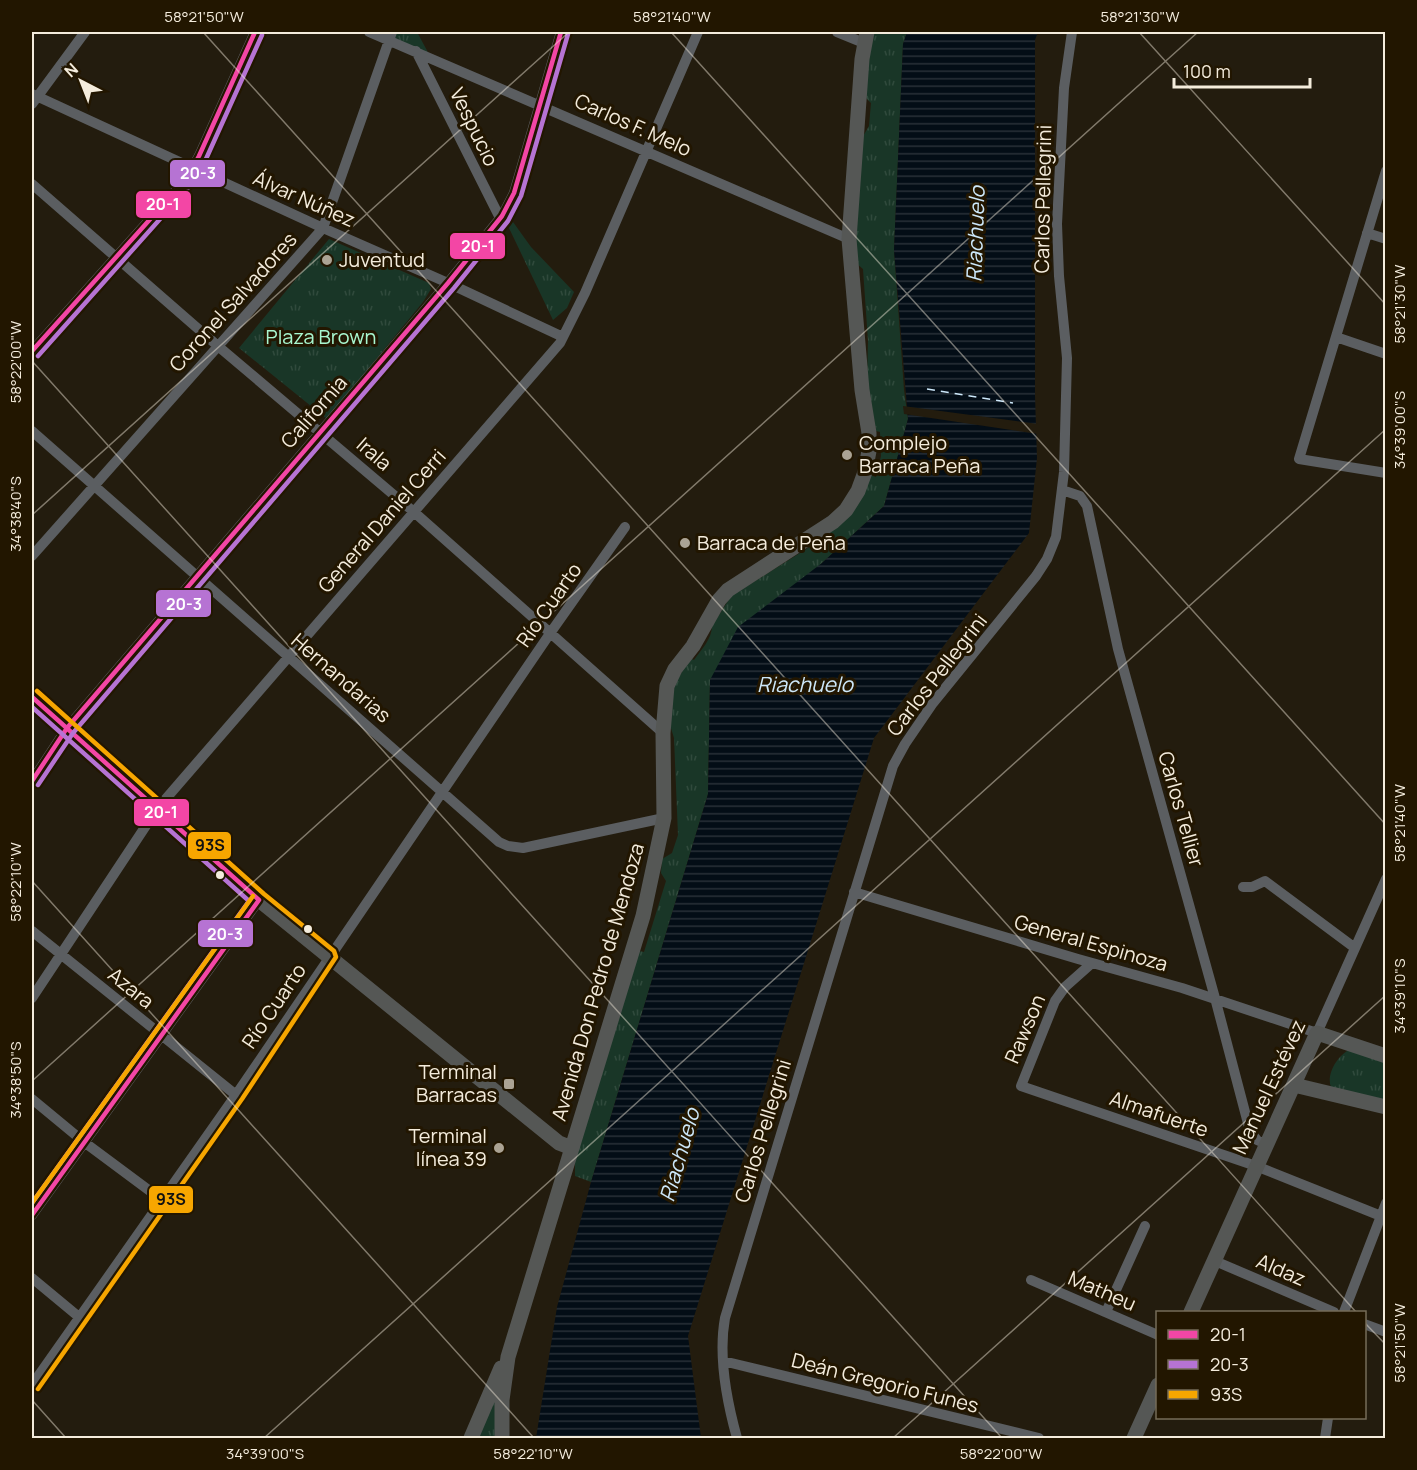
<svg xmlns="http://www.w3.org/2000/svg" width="1417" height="1470" font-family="Manrope,sans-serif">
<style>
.park{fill:url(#park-tufts)}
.water{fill:url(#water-rules)}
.pier{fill:#231c0e}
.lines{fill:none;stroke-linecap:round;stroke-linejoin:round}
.ferry{stroke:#cde8fa;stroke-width:1.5;stroke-dasharray:8 6;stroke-linecap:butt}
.minor{stroke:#5b5e61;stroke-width:10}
.secondary{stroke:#555755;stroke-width:15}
.bus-1-casing{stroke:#221600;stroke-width:9}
.bus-2-casing{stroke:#221600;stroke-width:9}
.bus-3-casing{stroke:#221600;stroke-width:9}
.bus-1{stroke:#f346a5;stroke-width:4.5}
.bus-2{stroke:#b673d3;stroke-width:4.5}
.bus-3{stroke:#f7a600;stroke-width:4.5}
.ticks{fill:none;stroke:#f4ecdc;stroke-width:1.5;stroke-opacity:0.45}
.poi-dot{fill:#aba394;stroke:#221600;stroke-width:2}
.bus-dot{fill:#f4ecdc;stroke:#221600;stroke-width:2}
.labels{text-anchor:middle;stroke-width:6;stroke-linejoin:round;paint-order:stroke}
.street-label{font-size:20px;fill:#f4ecdc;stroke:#221600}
.poi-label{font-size:20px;fill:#f4ecdc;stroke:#221600;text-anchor:start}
.park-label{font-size:20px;fill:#a8f7d0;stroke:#221600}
.water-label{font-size:21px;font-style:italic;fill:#cde8fa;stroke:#221600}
.line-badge{stroke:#221600;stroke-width:2}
.badge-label{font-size:16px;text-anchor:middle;font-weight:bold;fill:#fff}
.pale-badge-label{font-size:16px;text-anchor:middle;font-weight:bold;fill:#111}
.neatline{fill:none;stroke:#f4ecdc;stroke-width:2}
.ticks-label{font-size:15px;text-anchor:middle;fill:#f4ecdc}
</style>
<defs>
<pattern id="park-tufts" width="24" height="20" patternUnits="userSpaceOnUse" patternTransform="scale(1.5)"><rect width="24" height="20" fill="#193627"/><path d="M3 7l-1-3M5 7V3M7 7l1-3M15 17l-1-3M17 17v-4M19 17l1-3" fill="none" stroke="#304a3c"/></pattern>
<pattern id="water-rules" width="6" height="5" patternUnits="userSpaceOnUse" patternTransform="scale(1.5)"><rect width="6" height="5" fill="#030d16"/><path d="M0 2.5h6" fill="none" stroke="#283037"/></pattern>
</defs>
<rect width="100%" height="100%" fill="#231c0e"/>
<!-- park -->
<path class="park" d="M392,32H417L431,58L390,40Z
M872,32H907L903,44L894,250L904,390L908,419L884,506L822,563L710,680L708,794L591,1182L575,1176V1158L639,951L644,952L666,881L661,873L662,859L672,853L678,835L674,738L667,715L670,692L690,658L694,660C701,650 712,639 712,626L731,596L816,543L836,525L870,475L876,477L881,456L880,432L876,431L867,381L868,341L863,269L856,263L855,259L862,138L869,126L871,103L865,97Z
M513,222L531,247L574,292L567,308L553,320L509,228Z
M329,239L429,283L431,289L423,302L327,419L239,348Z
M1349,1050L1385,1061V1101L1331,1087C1326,1075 1337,1056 1349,1050Z
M499,1377L498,1438H473Z"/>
<!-- water -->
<path class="water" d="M907,32H1038L1035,40V396L1037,458L1029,533L874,738L688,1336L701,1438H536L557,1307L591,1182L708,794L710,680L738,627L822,563L884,506L908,419L894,250L903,44Z"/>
<!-- pier -->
<path class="pier" d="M903,406L1038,424V434L904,414Z"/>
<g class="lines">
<!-- ferry -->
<path class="ferry" d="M927,389L1013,403"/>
<!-- minor -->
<path class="minor" d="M369,32L849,239
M837,32L864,43
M416,51L500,218
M32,94L323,228L448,283L563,337
M32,104L85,32
M1386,171L1299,459L1386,473
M32,184L219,347L414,512L663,733
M1367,233L1386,239
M1336,337L1386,354
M32,351L187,178L199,156L255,32
M32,431L499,842L508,846L523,848L664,818
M1062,490L1080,496L1087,506L1118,649L1215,998L1250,1131L1257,1140L1266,1144
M32,556L323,228L392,32
M32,781L67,728L448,283L502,216L514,193L561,32
M1243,887H1252L1265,881L1355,948
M854,892L1078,959L1182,988L1317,1033L1386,879
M32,931L236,1095
M1092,963L1065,987L1055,1001L1021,1086L1256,1166L1386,1218
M32,998L157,809L560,343L585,293L698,32
M32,1099L84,1142L162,1200
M32,1215L259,900
M1215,1261L1334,1312
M32,1278L79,1317
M1031,1280L1158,1335
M1106,1312L1145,1226
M1344,1312L1386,1203
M1364,1324L1386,1332
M723,1361L1039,1438
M32,1385L236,1095L551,632L625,527
M737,1438C727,1402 718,1356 725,1318L893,766L905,744L933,703L1036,576L1047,559L1056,537L1064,472L1067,358L1059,276L1057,224L1064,88L1072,32
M1325,1438L1328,1418"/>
<!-- secondary -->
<path class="secondary" d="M32,697L259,900L559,1143L572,1148
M1294,1085L1386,1107
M1191,1312L1317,1033L1386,1056
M471,1438L501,1368
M502,1438V1400L508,1357L643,916L664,818L663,733L667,686L675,669L693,646L719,600L728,590L833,522L846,510L858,491L865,472L869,451V433L862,390L849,239L862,59L867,32
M1134,1438L1158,1385"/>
<defs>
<path id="bus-1" d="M32,351L187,178L199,156L255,32
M32,697L259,900L32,1215
M32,781L67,728L448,283L502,216L514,193L561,32"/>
<path id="bus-2" d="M38,356L193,182L206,159L262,35
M32,707L249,901L32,1203
M38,785L73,733L454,288L508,221L521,196L568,34"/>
<path id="bus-3" d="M37,691L264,894L334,951L336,957L242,1099L38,1389
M32,1203L253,896"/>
</defs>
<!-- bus-1 casing -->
<use href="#bus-1" class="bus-1-casing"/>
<!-- bus-2 casing -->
<use href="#bus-2" class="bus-2-casing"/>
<!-- bus-3 casing -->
<use href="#bus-3" class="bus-3-casing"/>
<!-- bus-1 -->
<use href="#bus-1" class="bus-1"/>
<!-- bus-2 -->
<use href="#bus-2" class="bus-2"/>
<!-- bus-3 -->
<use href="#bus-3" class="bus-3"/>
</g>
<!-- ticks -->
<path class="ticks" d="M203,32L1356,1312M671,32L1386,825M1139,32L1386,305M32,361L1002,1438M32,515L569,32M32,881L534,1438M32,1081L1198,32M1364,1322L1386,1345M32,1400L66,1438M264,1438L1386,429M893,1438L1386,995"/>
<!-- markers -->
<g class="poi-dot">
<circle cx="327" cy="260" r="6"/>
<circle cx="847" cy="455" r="6"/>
<circle cx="685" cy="543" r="6"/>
<rect x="503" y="1078" width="12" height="12" rx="3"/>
<circle cx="499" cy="1148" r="6"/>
</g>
<g class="bus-dot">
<circle cx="220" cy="875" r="5"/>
<circle cx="308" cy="929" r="5"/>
</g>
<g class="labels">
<!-- street labels -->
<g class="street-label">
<text transform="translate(633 125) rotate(24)" y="7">Carlos F. Melo</text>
<text transform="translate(474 127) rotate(64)" y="7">Vespucio</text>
<text transform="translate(304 199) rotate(24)" y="7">Álvar Núñez</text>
<text transform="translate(1043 199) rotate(-89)" y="7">Carlos Pellegrini</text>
<text transform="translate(233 302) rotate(-48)" y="7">Coronel Salvadores</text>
<text transform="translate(314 412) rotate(-49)" y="7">California</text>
<text transform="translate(374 454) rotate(41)" y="7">Irala</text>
<text transform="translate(382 521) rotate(-49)" y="7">General Daniel Cerri</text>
<text transform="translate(549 605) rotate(-55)" y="7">Río Cuarto</text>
<text transform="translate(937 675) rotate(-52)" y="7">Carlos Pellegrini</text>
<text transform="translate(341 678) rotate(41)" y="7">Hernandarias</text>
<text transform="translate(1181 809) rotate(74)" y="7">Carlos Tellier</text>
<text transform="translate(1091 943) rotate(16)" y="7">General Espinoza</text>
<text transform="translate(598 982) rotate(-74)" y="7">Avenida Don Pedro de Mendoza</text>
<text transform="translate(131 988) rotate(39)" y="7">Azara</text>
<text transform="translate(274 1006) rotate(-56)" y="7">Río Cuarto</text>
<text transform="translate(1025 1029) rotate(-67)" y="7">Rawson</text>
<text transform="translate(1269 1087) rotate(-65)" y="7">Manuel Estévez</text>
<text transform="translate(1159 1114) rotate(19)" y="7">Almafuerte</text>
<text transform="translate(763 1131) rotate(-73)" y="7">Carlos Pellegrini</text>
<text transform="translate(1281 1270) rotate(23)" y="7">Aldaz</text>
<text transform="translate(1102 1291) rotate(23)" y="7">Matheu</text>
<text transform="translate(885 1383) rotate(14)" y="7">Deán Gregorio Funes</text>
</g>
<!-- poi labels -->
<g class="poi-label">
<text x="339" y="267">Juventud</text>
<text x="859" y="450">Complejo<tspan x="859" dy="23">Barraca Peña</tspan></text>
<text x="697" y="550">Barraca de Peña</text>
<text x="497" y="1079" text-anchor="end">Terminal<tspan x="497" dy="23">Barracas</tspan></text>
<text x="487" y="1143" text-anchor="end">Terminal<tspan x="487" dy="23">línea 39</tspan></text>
</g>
<!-- park labels -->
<g class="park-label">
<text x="321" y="344">Plaza Brown</text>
</g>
<!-- water labels -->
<g class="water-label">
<text transform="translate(976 234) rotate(-88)" y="7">Riachuelo</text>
<text x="805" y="692">Riachuelo</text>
<text transform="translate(680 1155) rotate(-74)" y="7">Riachuelo</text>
</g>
</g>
<g class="line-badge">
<rect x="169" y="159" width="57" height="29" rx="6" fill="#b673d3"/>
<rect x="135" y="190" width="57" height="29" rx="6" fill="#f346a5"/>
<rect x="449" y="232" width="57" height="28" rx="6" fill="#f346a5"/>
<rect x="155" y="589" width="57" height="29" rx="6" fill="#b673d3"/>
<rect x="133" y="798" width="57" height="29" rx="6" fill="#f346a5"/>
<rect x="187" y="831" width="45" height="29" rx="6" fill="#f7a600"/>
<rect x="197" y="919" width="57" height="29" rx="6" fill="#b673d3"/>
<rect x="148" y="1185" width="46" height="29" rx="6" fill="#f7a600"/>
</g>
<g class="badge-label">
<text x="198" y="179">20-3</text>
<text x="163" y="210">20-1</text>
<text x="478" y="252">20-1</text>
<text x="184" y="610">20-3</text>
<text x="161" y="818">20-1</text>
<text x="225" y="940">20-3</text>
</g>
<g class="pale-badge-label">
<text x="210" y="851">93S</text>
<text x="171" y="1205">93S</text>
</g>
<!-- border -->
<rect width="1417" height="1470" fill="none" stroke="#221600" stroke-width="66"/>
<!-- legend -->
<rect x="1156" y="1311" width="210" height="108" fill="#221600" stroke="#766c58" stroke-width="1.5"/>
<rect x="1168" y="1330" width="30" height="9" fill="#f346a5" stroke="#766c58" stroke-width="1.5"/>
<text x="1210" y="1341" font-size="18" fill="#f4ecdc">20-1</text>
<rect x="1168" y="1360" width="30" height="9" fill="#b673d3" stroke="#766c58" stroke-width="1.5"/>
<text x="1210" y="1371" font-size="18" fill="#f4ecdc">20-3</text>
<rect x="1168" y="1390" width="30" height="9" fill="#f7a600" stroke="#766c58" stroke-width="1.5"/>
<text x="1210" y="1401" font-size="18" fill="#f4ecdc">93S</text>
<!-- north arrow -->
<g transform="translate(81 81) rotate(318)" stroke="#221600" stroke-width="4.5" paint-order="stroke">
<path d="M0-4.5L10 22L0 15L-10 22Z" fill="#f4ecdc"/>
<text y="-9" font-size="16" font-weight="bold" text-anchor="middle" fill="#f4ecdc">N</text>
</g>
<!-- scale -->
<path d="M1174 78v9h136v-9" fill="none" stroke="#f4ecdc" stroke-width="3"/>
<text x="1183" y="78" font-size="18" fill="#f4ecdc" stroke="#221600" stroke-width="4.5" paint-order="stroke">100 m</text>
<rect x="33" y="33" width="1351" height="1404" class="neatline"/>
<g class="ticks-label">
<text x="204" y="22">58°21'50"W</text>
<text x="672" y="22">58°21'40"W</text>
<text x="1140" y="22">58°21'30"W</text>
<text transform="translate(1400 304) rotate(-90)" y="5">58°21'30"W</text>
<text transform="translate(16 362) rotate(-90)" y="5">58°22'00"W</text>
<text transform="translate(1400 430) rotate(-90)" y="5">34°39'00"S</text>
<text transform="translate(16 514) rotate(-90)" y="5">34°38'40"S</text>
<text transform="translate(1400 823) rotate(-90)" y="5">58°21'40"W</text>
<text transform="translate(16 882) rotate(-90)" y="5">58°22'10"W</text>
<text transform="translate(1400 996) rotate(-90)" y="5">34°39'10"S</text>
<text transform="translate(16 1080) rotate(-90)" y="5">34°38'50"S</text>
<text transform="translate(1400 1343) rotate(-90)" y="5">58°21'50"W</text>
<text x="265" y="1459">34°39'00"S</text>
<text x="533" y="1459">58°22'10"W</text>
<text x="1001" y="1459">58°22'00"W</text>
</g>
</svg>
